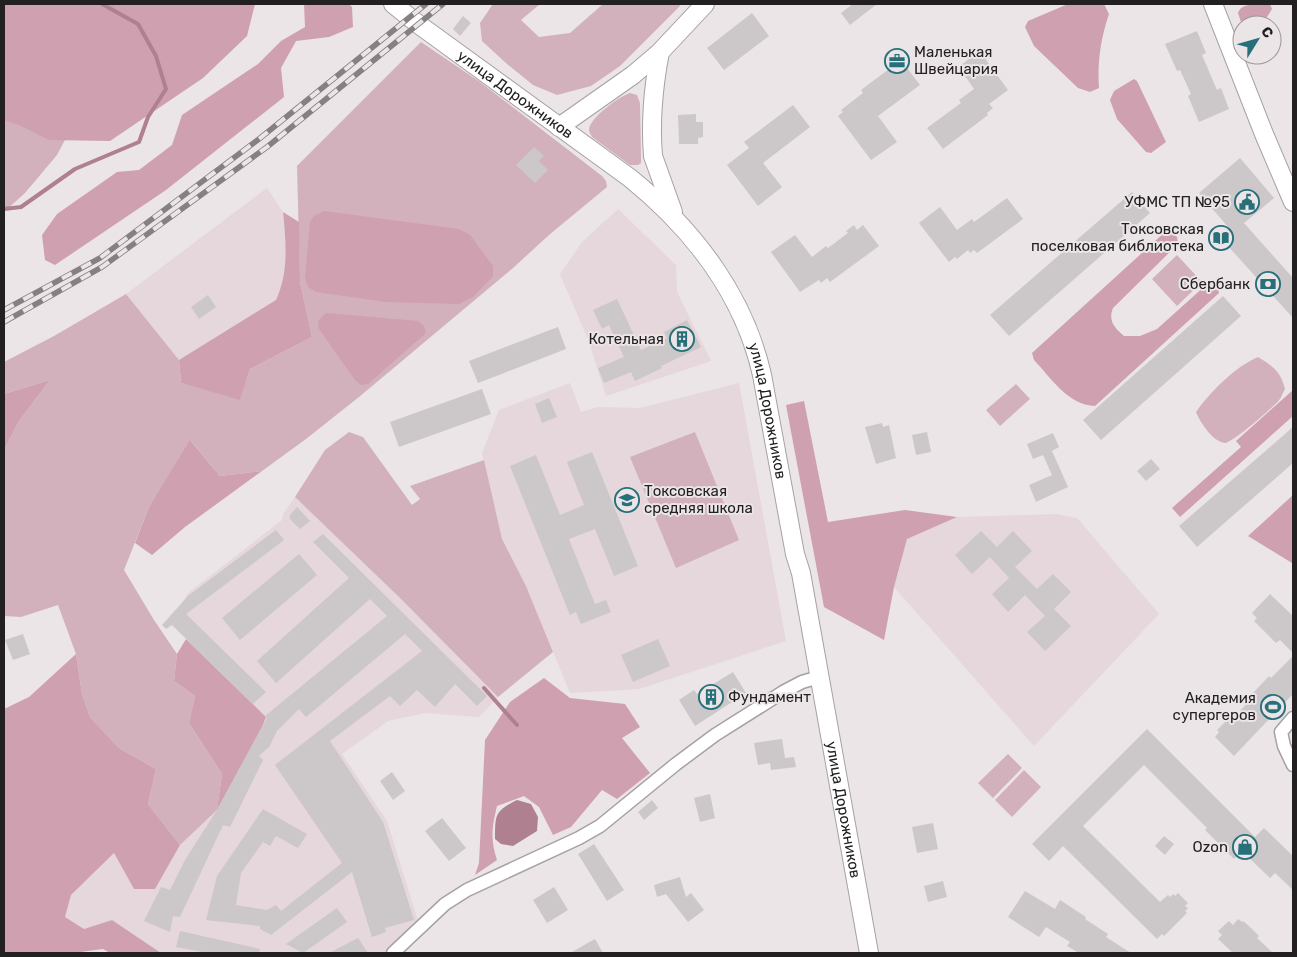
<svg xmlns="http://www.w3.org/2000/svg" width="1297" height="957" font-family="Rubik,sans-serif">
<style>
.built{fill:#e5d7db}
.green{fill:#d2b1bc}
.forest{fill:#cfa0af}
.water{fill:#af8190}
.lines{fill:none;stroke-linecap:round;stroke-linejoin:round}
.stream{stroke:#af8190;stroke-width:4}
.building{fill:#ccc7c9}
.street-casing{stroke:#a6a1a2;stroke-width:15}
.secondary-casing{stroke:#a6a1a2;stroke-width:20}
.street{stroke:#fff;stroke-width:12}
.secondary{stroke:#fff;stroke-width:18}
.rail-casing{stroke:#858182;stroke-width:5.5}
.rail{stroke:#ebe5e7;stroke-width:4;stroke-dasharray:11;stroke-linecap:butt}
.labels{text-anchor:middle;stroke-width:4;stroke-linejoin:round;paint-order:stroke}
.poi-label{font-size:15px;fill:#222021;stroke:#ebe5e7;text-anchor:end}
.street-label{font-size:15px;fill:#222021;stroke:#ebe5e7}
</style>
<rect width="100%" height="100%" fill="#ebe5e7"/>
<!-- built -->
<path class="built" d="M267,188L283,212L287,255L281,290L276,300L179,360L126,294Z
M618,209L676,265L677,292L711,361L606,396L589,342L560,274L582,242Z
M570,383L581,412L598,407L640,408L739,383L786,641L639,689L570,693L526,586L502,539L482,453L499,410Z
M295,497L400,598L498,697L479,717L425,713L388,721L342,754L387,821L418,921L384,953H161L112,920L84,929L65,917L71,895L114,853L134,889H155L180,845L217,810L266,717L167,620L182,604L187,594L282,520L283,514Z
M1056,514L1077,518L1159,614L1034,746L894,587L907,539L957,517Z"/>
<!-- green -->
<path class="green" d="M4,4L74,123L57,155L25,193L4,212Z
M493,4H540L521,20L539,37L570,33L603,4H679L680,6L620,66L591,86L557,95L533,85L507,64L482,41L480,23Z
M421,42L480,82L602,176L606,181L607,187L549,235L513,268L359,397L306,439L262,471L220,476L191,441L149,507L124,570L154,620L177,654L174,681L195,696L189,723L222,774L217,810L180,845L148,804L156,769L119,748L90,717L82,694L76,654L58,605L21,617L4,616V450L19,421L50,380L4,394V362L54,336L126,294L179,360L181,383L240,399L250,369L312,337L300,282L297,166Z
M630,93L637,95L640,103L641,158V163L638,165H630L592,137C591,135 589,132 589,130C589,118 620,96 630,93Z
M1177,255L1202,282L1177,306L1152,279Z
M1258,357C1273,366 1281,372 1285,389C1283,392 1282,396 1280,399C1274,407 1232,443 1225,443C1213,442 1200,422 1196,412C1210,392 1236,366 1258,357Z
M1016,384L1030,399L1000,426L986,410Z
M349,432L363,437L412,505L420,499L410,486L484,460L502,539L526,586L553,652L498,697L400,598L295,497L325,450Z
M695,432L739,540L676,568L630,457Z
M1008,754L1022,768L993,798L978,783Z
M1024,770L1041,787L1012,817L995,800Z"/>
<!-- forest -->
<path class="forest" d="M4,4H255L247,36L203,78L110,141L49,140L19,125L4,120Z
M304,4H349L352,7L353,27L329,37L296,41L281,68L284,97L166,190L55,265L45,260L42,235L57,214L117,172L139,170L172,145L182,115L258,64L281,41L305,27Z
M1068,4H1104L1109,14C1101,37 1097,63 1099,88L1090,92L1078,88L1034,46L1025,27L1028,21Z
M1256,4H1270L1272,9L1262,25H1242L1238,13C1241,5 1248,5 1256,4Z
M1134,79L1137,81L1166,142L1151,153L1146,152L1117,119L1110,100L1114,91Z
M324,211L459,229L470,235L493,266V276L473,297L459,304L386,302L316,292L308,287L305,277L310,222L314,216Z
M283,212L299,222L300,282L312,337L250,369L240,400L181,383L179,360L276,300C289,272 286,242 283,212Z
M1171,231L1177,237L1178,244L1113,308C1108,321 1114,327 1124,336H1140L1157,329L1206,285L1211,284L1218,288L1219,293L1095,406C1068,405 1051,378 1034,360L1032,353L1165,232Z
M326,313L418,321L424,326L426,333L368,384L361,385L355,380L319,329L318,321Z
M50,380L19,421L4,450V394Z
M1293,390V416L1180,517L1172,508L1241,447L1236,441Z
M804,401L828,522L905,510L957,517L907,539L894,587L884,640L824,607L786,405Z
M190,440L220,476L262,471L185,527L152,555L135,543L149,507Z
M1293,495V561L1292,563L1248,536Z
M186,639L266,717L262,727L217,810L222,774L189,723L195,696L174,681L177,654Z
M76,654L82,694L90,717L119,748L156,769L148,804L180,845L155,889H134L114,853L71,895L65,917L84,929L112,920L161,953H110L103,949L73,953H4V709L29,697Z
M544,678L570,698L625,704L640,727L622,738L650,773L617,799L602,790L571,827L553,835L539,807L524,796L497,806C492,827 490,839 497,860L475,875L479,863L485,740L510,702Z"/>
<!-- water -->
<path class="water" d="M517,800L531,804L538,817L537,831L513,846L501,844L495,839C495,814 495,811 517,800Z"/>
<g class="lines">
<!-- stream -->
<path class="stream" d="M4,209L21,207L75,169L139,142L148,117L166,89L156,56L138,24L102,4
M484,688L517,725"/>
</g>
<!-- building -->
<path class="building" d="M853,4H877L850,25L841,13Z
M752,13L769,36L724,70L707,48Z
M463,16L471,23L460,36L453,29Z
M1197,31L1206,53L1202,55L1217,90L1221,88L1229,109L1199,122L1188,96L1191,94L1180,70L1177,71L1165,44Z
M979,50L1008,90L989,104L993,108L987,113L988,115L943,149L927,128L961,103L959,100L974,89L959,67Z
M901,60L920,85L878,116L897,142L871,160L838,116L843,112L841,110L863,93L861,90Z
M793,105L810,127L763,163L782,187L758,206L727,165L749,148L744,142Z
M696,114V122H703V137L698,138V144H679L678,115Z
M534,147L544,156L539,161L548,170L535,183L516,165Z
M1240,158L1274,198L1244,223L1293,278V318L1218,235L1228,227L1199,193Z
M1132,192L1150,213L1009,336L990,315Z
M1007,198L1023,219L977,253L974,250L970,253L968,250L957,259L955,257L949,262L919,223L940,207L957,230L972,219L974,222Z
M854,225L857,230L863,225L879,246L830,282L827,278L821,283L819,280L800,292L771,252L795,235L812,257L826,246L828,248L848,233L846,231Z
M208,295L216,307L199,319L191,307Z
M1223,296L1241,316L1101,440L1083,420Z
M617,299L641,350L667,338L664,332L687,320L701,347L661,366L662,368L635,381L631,372L604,383L598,368L624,357L609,325L602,329L593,310Z
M558,327L566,349L478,383L469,361Z
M482,389L491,414L399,447L390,422Z
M549,398L557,417L542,423L535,404Z
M882,423L883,427L889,425L896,458L876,464L865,427Z
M1293,427V463L1197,547L1179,526Z
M927,432L931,452L916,455L912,435Z
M1053,433L1059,447L1052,451L1068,487L1036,502L1029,485L1052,475L1043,455L1033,459L1027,444Z
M592,452L638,566L614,576L595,529L569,539L595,604L606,600L611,612L581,624L576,612L570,615L510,466L536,455L560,515L584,505L567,462Z
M1151,459L1160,469L1146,481L1137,471Z
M297,507L310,521L300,529L290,519V515Z
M276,530L284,540L186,614L266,692L253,704L172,625L166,629L162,625L188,596Z
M981,531L997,547L1013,531L1032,551L1015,567L1037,589L1053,574L1071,592L1054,609L1071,626L1045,651L1027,632L1045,616L1025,595L1008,612L992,594L1009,578L990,557L972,574L955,555Z
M323,534L487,696L477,706L455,684L435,707L417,690L400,706L390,696L330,741L383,822L414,920L385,928L386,932L372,937L352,872L271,935L260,929V926L206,920L217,876L263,809L307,834L298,848L276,836L270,846L263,842L241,873L236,905L267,910L276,905L281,911L342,863L275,765L422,651L405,634L306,717L299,709L277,731L269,747L259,756L263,760L230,827L223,825L180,917L173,916L170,932L144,921L161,887L170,890L185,860L217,810L267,718L265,716L387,616L370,599L276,683L257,661L349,578L313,542Z
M299,554L317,575L240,640L222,618Z
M1270,594L1293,616V653L1280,640L1276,643L1254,621L1257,618L1252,613Z
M23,634L30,654L13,660L5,640Z
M658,639L670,666L633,682L621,655Z
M1293,656V694L1234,756L1215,737L1219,732L1217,730L1234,713L1236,715L1255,695L1253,693L1269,676L1271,678Z
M733,672L746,693L695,726L679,700L694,690L697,694Z
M1147,729L1255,837L1264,828L1293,856V890L1275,873L1270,878L1242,851L1234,859L1205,830L1207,828L1144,765L1083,826L1160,902L1168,895L1170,897L1173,894L1175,896L1178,893L1188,903L1185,906L1188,908L1185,911L1187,913L1164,936L1162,934L1157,939L1063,846L1049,861L1032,844Z
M782,739L785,758L794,757L796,767L771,770L770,763L758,765L754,743Z
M392,772L405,791L393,800L380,781Z
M710,794L715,818L700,822L694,798Z
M652,800L658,808L644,820L638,812Z
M442,818L466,848L449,861L425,831Z
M933,823L938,849L917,853L912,827Z
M1164,836L1174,844L1165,855L1155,846Z
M594,844L624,890L607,901L578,854Z
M680,877L686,897L691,893L704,910L688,922L666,894L657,897L654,885Z
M943,881L947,897L928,902L924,886Z
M554,887L568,910L547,923L533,900Z
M1025,891L1055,909L1060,900L1086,917L1085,919L1108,934L1106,937L1131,953H1079L1067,946L1070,942L1046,927L1039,937L1008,917Z
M337,908L347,922L303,953L286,944Z
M1238,919L1242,922L1243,921L1251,928L1259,936L1257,938L1273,953H1233L1218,939L1222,935L1218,931L1229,921L1233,925Z
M180,931L260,949L259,953H208L176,947Z
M358,938L368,953H329Z
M595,939L603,953H570Z"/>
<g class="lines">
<defs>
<path id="street" d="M1293,718L1281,732L1284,746L1293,765
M393,953L445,904L467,890L579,838L600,826L676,764L715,735L783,692L802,682L819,677"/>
<g id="secondary">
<path id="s1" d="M393,4L418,24L630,178C693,229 744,295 762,375L795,554L801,573L869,953"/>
<path d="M1213,4L1264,134L1293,202"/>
<path d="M660,52C653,88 650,119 653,156L673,212"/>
<path d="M559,127L633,75L660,52L705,4"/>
</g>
</defs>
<!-- street casing -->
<use href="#street" class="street-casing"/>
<!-- secondary casing -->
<use href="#secondary" class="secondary-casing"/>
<!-- street -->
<use href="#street" class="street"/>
<!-- secondary -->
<use href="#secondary" class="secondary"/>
<defs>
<path id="rail" d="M4,310L100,258L259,139L426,4
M4,322L102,267L267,147L443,4"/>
</defs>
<!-- rail casing -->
<use href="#rail" class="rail-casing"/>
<!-- rail -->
<use href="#rail" class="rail"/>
</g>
<!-- icons -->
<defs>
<symbol id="office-ring" viewBox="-11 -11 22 22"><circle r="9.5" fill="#ebe5e7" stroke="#27707a" stroke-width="1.5"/><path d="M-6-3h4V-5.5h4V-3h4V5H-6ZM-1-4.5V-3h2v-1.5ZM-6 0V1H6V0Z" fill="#27707a"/></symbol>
<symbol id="civic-ring" viewBox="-11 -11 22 22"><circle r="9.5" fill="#ebe5e7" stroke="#27707a" stroke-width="1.5"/><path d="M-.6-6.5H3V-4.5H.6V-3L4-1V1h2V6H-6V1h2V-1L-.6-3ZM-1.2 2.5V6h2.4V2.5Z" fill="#27707a"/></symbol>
<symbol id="library-ring" viewBox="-11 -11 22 22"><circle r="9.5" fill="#ebe5e7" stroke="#27707a" stroke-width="1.5"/><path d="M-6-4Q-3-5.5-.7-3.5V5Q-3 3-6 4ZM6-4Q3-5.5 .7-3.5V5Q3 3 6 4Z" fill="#27707a"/></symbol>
<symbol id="bank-ring" viewBox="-11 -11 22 22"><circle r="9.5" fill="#ebe5e7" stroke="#27707a" stroke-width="1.5"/><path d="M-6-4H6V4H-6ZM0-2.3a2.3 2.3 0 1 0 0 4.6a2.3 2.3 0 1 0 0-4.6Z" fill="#27707a"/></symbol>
<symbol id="building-ring" viewBox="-11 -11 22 22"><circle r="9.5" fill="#ebe5e7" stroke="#27707a" stroke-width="1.5"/><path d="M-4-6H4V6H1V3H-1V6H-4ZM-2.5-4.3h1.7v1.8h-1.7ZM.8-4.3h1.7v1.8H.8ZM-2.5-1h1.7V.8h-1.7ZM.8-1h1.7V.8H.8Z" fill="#27707a"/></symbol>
<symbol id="school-ring" viewBox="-11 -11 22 22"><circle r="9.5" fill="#ebe5e7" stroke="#27707a" stroke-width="1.5"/><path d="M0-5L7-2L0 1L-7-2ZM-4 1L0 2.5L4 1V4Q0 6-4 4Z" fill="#27707a"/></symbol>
<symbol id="stadium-ring" viewBox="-11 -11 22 22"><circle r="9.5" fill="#ebe5e7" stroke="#27707a" stroke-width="1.5"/><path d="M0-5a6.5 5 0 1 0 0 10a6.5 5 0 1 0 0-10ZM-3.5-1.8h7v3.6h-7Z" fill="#27707a"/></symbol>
<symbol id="shop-ring" viewBox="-11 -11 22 22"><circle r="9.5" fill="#ebe5e7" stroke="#27707a" stroke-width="1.5"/><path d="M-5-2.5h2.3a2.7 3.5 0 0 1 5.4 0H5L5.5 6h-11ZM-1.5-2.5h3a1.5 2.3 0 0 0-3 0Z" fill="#27707a"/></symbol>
</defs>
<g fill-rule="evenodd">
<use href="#office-ring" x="883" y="47" width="28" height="28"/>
<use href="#civic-ring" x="1233" y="188" width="28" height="28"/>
<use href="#library-ring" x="1207" y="224" width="28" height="28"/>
<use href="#bank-ring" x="1254" y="270" width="28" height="28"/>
<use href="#building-ring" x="668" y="325" width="28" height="28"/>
<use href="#school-ring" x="613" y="486" width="28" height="28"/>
<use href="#building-ring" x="697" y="683" width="28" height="28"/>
<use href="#stadium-ring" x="1259" y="693" width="28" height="28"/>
<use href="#shop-ring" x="1231" y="833" width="28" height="28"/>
</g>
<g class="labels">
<!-- poi labels -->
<g class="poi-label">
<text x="914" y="57" text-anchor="start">Маленькая<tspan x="914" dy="17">Швейцария</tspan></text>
<text x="1230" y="207">УФМС ТП №95</text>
<text x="1204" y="234">Токсовская<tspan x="1204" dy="17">поселковая библиотека</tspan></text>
<text x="1250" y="289">Сбербанк</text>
<text x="664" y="344">Котельная</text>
<text x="644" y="496" text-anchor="start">Токсовская<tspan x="644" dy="17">средняя школа</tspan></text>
<text x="728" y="702" text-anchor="start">Фундамент</text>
<text x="1256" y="703">Академия<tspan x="1256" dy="17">супергеров</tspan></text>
<text x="1228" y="852">Ozon</text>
</g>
<!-- street labels -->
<g class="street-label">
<text dy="5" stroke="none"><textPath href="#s1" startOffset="152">улица Дорожников</textPath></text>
<text dy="5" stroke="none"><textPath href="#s1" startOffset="572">улица Дорожников</textPath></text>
<text dy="5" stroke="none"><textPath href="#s1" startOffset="978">улица Дорожников</textPath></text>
</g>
</g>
<!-- border -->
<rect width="1297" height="957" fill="none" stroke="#222021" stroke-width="10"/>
<!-- north arrow -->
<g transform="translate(1257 40) rotate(53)"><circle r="24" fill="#ebe5e7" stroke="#9b9698"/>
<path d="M0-4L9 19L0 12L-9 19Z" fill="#27707a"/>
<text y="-8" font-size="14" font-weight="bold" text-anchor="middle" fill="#222021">С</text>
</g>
</svg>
